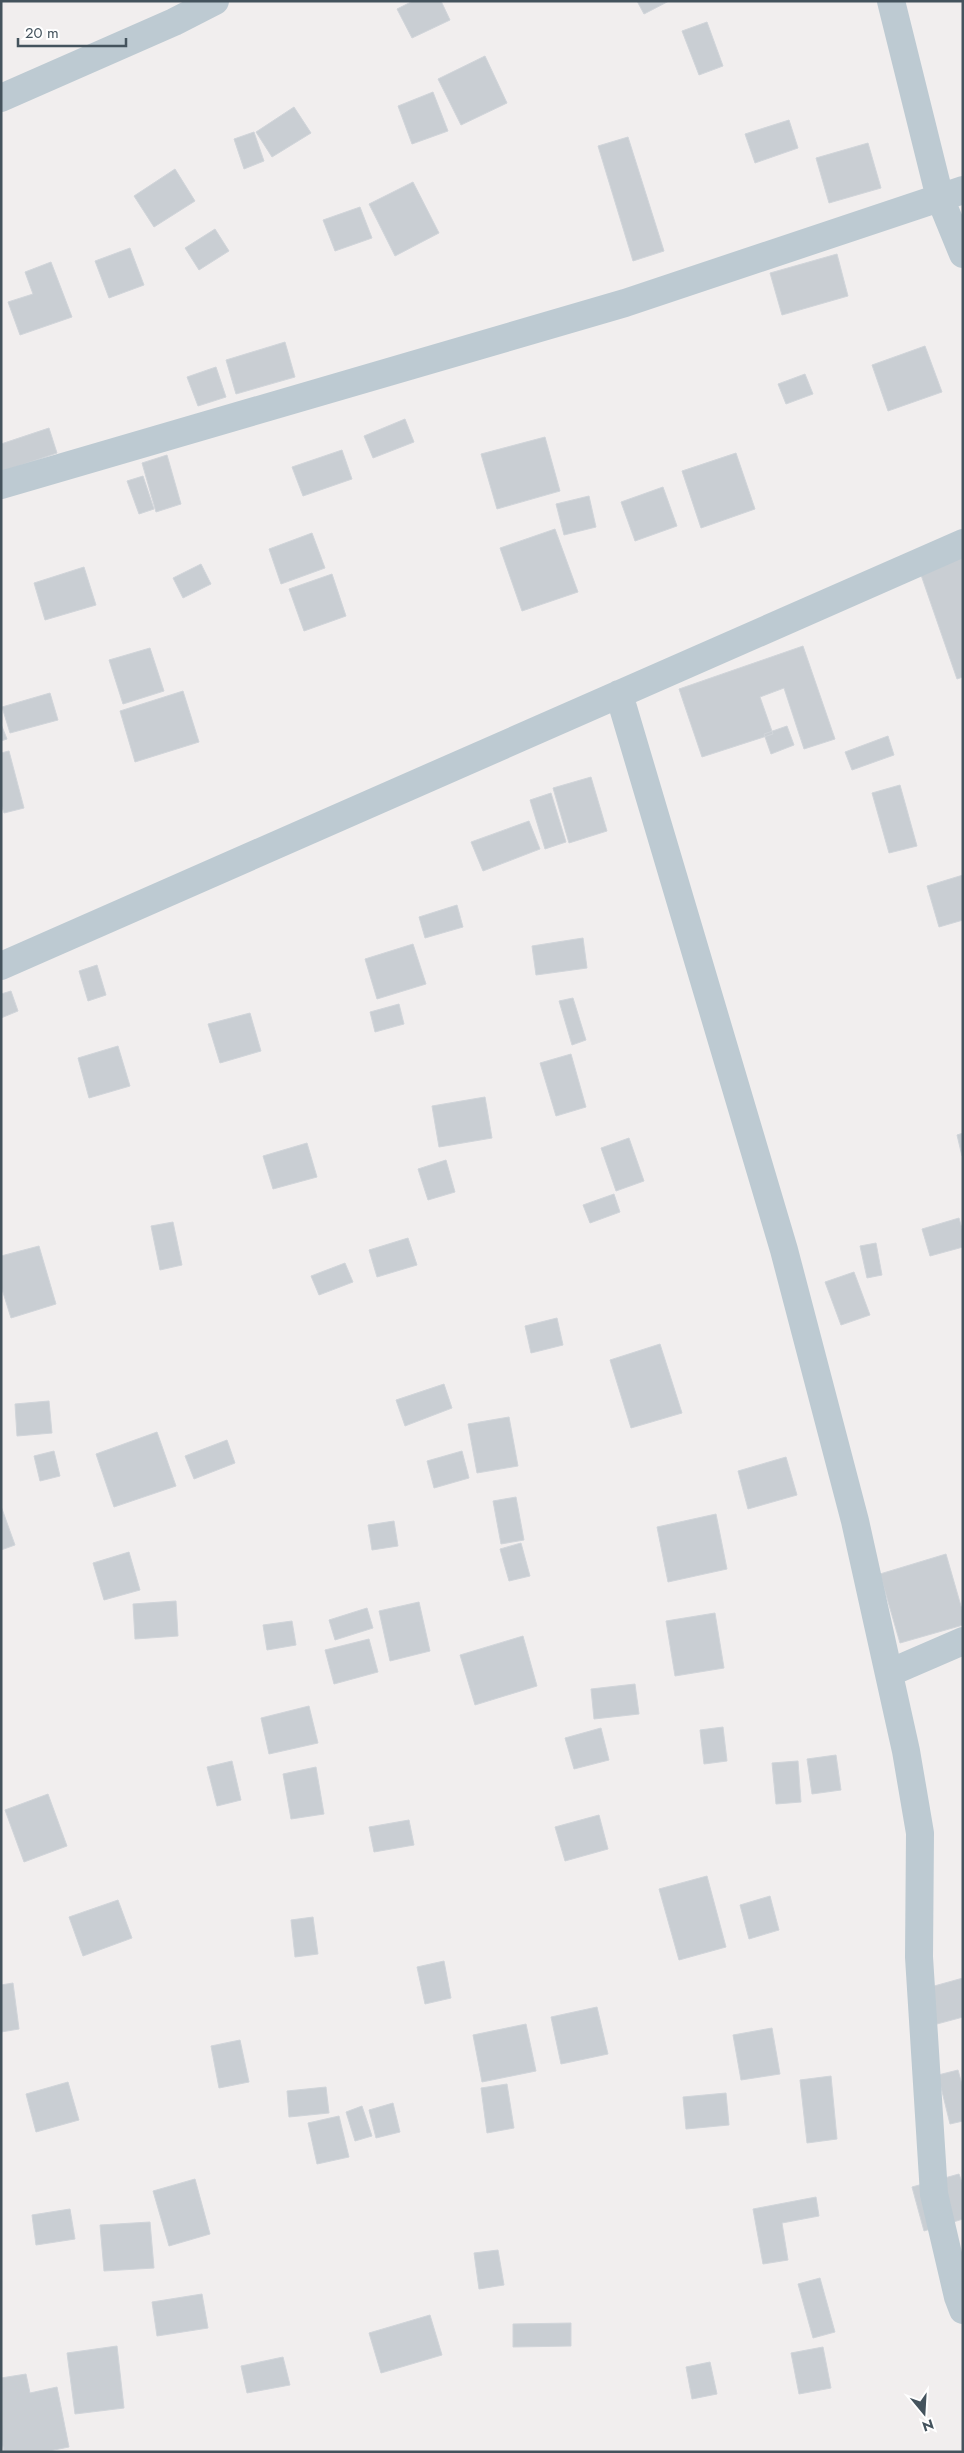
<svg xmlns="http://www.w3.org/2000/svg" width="964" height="2453" font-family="Jost,sans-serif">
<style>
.building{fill:#c9ced3;stroke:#d1d5da}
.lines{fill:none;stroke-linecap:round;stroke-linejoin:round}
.street{stroke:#bdcad2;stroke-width:28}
</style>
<rect width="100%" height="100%" fill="#f1eeee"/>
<!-- building -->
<path class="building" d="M413,1H441L450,20L412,38L397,9Z
M637,1H669L644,14Z
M707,22L723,66L699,75L682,31Z
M485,56L507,103L461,125L438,79Z
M433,92L448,131L412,144L398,106Z
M294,107L311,133L272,157L256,132Z
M789,120L798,148L755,163L745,134Z
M254,132L264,161L244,169L234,139Z
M628,137L664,251L633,261L598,146Z
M868,143L881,188L829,203L816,158Z
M175,169L195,201L154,227L134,196Z
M413,182L439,233L395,256L369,204Z
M360,207L372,238L335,251L323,220Z
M215,229L229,251L199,270L185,248Z
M130,248L144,285L109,298L95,261Z
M837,254L848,296L782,315L770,273Z
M51,262L72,317L20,335L8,302L33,294L25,272Z
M285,342L295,377L236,394L226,360Z
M925,346L942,392L888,411L872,365Z
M216,367L226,397L198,406L187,377Z
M805,374L813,394L786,404L778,384Z
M405,419L414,442L373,458L364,436Z
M49,428L57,453L1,472V444Z
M545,437L560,491L497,509L481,454Z
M342,450L352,479L303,496L292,467Z
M736,453L755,509L701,528L682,471Z
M167,455L181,504L156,512L142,463Z
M143,476L154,509L139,514L127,481Z
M663,487L677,526L635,541L621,502Z
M589,496L596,527L564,535L556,504Z
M555,529L578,592L522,611L500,548Z
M312,533L325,568L281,584L269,549Z
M963,557V677L957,679L920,572Z
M201,564L211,584L183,598L173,578Z
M84,567L96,605L45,620L34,583Z
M332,574L346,616L304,631L289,589Z
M803,646L835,739L804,749L784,688L760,697L773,734L702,757L679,689Z
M150,648L164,691L123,704L109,660Z
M183,691L199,742L135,762L120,711Z
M50,693L58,720L10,733L2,707Z
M1,724L7,739L1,741Z
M787,726L794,745L771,754L764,734Z
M888,736L894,755L852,770L845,752Z
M9,751L24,808L4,813L1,804V753Z
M591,777L607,831L569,843L553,788Z
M900,785L917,846L889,853L872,793Z
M551,793L566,842L545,849L530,800Z
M529,821L540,849L483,871L471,842Z
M963,875V920L939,927L927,886Z
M457,905L463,927L425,938L419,917Z
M583,938L587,968L536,975L532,946Z
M413,944L426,984L377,999L365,959Z
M97,965L106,995L88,1001L79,971Z
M11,991L18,1011L1,1018V994Z
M573,998L586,1040L572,1045L559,1001Z
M399,1004L404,1024L375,1032L370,1012Z
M250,1013L261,1051L220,1063L208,1024Z
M118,1046L130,1086L89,1098L78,1058Z
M571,1054L586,1107L556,1116L540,1063Z
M485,1097L492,1138L439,1147L432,1106Z
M963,1133V1156H962L957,1135Z
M629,1138L644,1181L616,1191L601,1148Z
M307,1143L317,1177L273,1189L263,1156Z
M446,1160L455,1192L428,1200L418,1169Z
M614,1194L620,1212L590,1223L583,1205Z
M959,1218L963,1232V1247L930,1256L922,1229Z
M173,1222L182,1265L160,1270L151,1226Z
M408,1238L417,1265L377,1277L369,1250Z
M876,1243L882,1275L867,1278L860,1246Z
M39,1246L56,1304L11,1318L1,1286V1256Z
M345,1263L353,1282L319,1295L311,1276Z
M854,1272L870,1315L841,1325L825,1282Z
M557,1318L563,1345L531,1353L525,1326Z
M660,1344L682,1413L631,1428L610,1360Z
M444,1384L452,1408L405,1426L396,1400Z
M49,1401L52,1433L17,1436L15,1404Z
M509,1417L518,1466L477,1473L468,1424Z
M157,1432L176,1486L114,1507L96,1454Z
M227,1440L235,1463L194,1479L185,1456Z
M54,1451L60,1476L40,1481L34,1456Z
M462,1451L469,1478L434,1488L427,1461Z
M786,1457L797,1495L748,1509L738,1471Z
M516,1497L524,1540L501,1544L493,1501Z
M1,1506L15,1545L1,1550Z
M716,1514L727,1569L668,1582L657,1527Z
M394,1521L398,1546L372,1550L368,1525Z
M521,1543L530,1576L509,1581L500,1549Z
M129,1552L140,1590L104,1600L93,1563Z
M946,1554L963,1613V1625L900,1643L880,1574Z
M176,1601L178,1636L135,1639L133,1604Z
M419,1602L430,1651L390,1661L379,1611Z
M367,1608L373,1628L335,1640L329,1620Z
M715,1613L724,1668L675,1676L666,1621Z
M292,1621L296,1645L267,1650L263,1625Z
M523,1636L537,1686L475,1705L460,1655Z
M369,1639L378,1672L334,1684L325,1650Z
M635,1684L639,1714L594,1719L591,1689Z
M309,1706L318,1743L269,1754L261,1718Z
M723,1727L727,1761L704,1764L700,1730Z
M601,1728L609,1760L574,1769L565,1738Z
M836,1755L841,1790L812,1794L807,1759Z
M232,1761L241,1800L217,1806L207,1767Z
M798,1761L801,1802L776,1804L772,1763Z
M316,1767L324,1814L291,1819L283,1774Z
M48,1794L67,1846L24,1862L5,1810Z
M599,1815L608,1849L565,1861L555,1827Z
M409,1820L414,1845L374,1852L369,1827Z
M707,1876L726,1947L679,1960L659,1889Z
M770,1896L779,1930L749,1939L740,1905Z
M118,1900L132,1938L83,1956L69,1917Z
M313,1917L318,1954L295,1957L291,1920Z
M444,1961L451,1998L425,2004L417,1967Z
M963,1978V2017L937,2024L927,1988Z
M13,1983L19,2029L1,2032V1985Z
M597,2007L608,2054L561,2064L551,2017Z
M526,2024L536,2071L482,2082L473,2035Z
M772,2028L780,2074L741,2080L733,2035Z
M240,2040L249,2082L219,2088L211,2046Z
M958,2070L963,2088V2121L950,2124L938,2075Z
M831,2076L837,2139L807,2143L800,2080Z
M68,2082L79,2120L36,2132L26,2094Z
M507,2084L514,2128L487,2133L481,2088Z
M326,2087L329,2113L289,2117L287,2091Z
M726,2093L729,2125L686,2129L683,2097Z
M393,2103L400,2132L376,2138L369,2110Z
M362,2106L372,2136L355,2141L346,2112Z
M339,2116L349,2157L317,2164L308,2123Z
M959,2174L963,2185V2219L924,2231L912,2187Z
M195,2179L210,2234L169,2246L153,2191Z
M816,2197L819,2216L782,2223L788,2260L763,2264L753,2209Z
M70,2209L75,2239L36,2245L32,2215Z
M150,2222L154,2268L104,2271L100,2225Z
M498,2250L504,2285L479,2289L474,2253Z
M820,2278L835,2332L813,2338L798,2284Z
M202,2294L208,2328L157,2336L152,2302Z
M430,2315L442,2355L381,2373L369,2333Z
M571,2323V2346L513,2347V2324Z
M117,2346L124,2408L75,2414L67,2353Z
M823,2347L831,2388L799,2394L791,2353Z
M283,2357L290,2385L247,2393L241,2366Z
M710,2362L717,2394L692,2399L686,2367Z
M26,2374L30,2393L57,2387L69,2447L44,2452H4L1,2436V2378Z"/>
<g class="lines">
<!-- street -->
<path class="street" d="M891,1L940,198L963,254
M1,98L174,22L215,1
M1,485L625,303L963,190
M619,694L784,1250L855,1521L906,1751L920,1833L919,1957L934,2194L958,2297L963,2310
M1,966L963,543
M889,1673L963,1641"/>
</g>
<!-- border -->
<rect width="964" height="2453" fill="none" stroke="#44535d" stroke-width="5"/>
<!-- north arrow -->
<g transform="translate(924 2413) rotate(162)" stroke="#ffffff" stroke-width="4" paint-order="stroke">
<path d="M0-4L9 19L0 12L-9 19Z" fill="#44535d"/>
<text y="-8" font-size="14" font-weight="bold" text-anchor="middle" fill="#44535d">N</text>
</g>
<!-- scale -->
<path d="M18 38v8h108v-8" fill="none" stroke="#44535d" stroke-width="2.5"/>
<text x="25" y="38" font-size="15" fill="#44535d" stroke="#ffffff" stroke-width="4" paint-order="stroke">20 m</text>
</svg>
